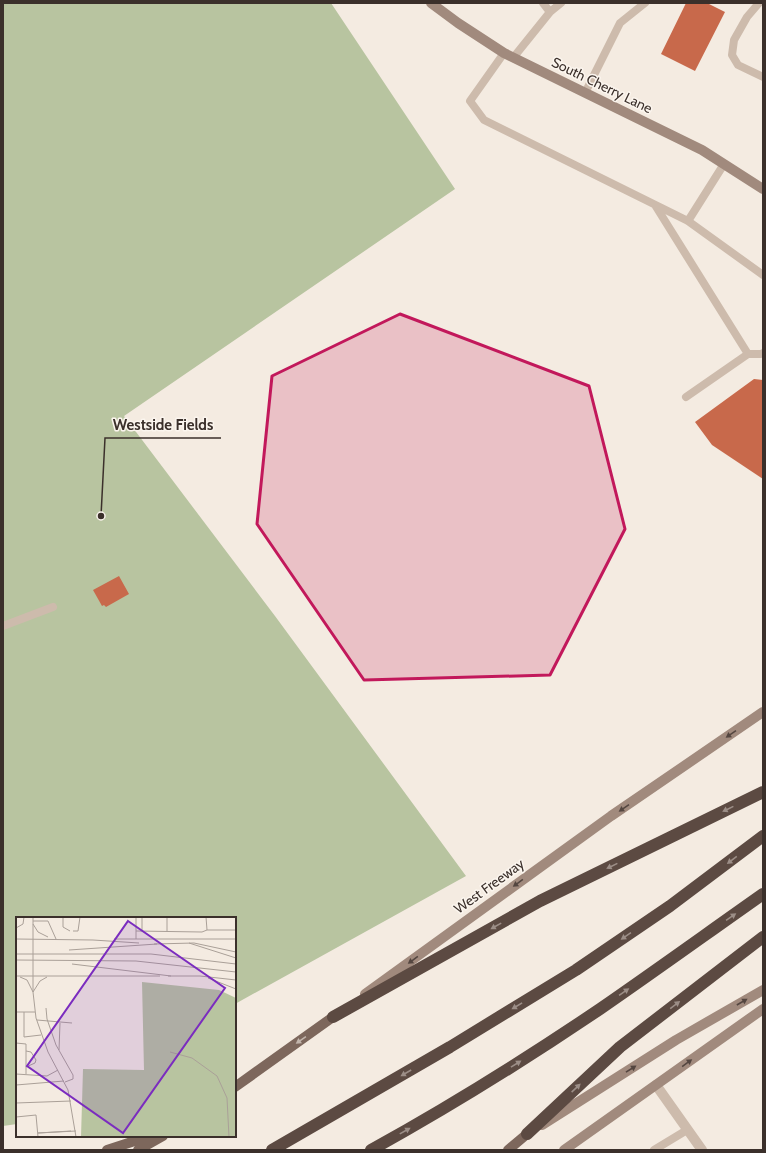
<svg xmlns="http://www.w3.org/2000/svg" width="766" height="1153" font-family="Cabin,sans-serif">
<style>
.green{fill:#b8c4a0}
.building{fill:#c8694b}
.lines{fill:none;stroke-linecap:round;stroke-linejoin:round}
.lane{stroke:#cdbbac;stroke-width:8}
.street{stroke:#cdbbac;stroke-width:10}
.secondary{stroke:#a18a7d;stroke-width:10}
.primary{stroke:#7d675c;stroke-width:10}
.highway{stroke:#5c4a42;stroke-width:12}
.oneway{fill:#544640}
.oneway2{fill:#9c8e87}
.oneway3{fill:#c2b5ac}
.marked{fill:#c2185b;fill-opacity:0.2;stroke:#c2185b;stroke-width:3;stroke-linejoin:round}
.labels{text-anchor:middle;stroke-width:3;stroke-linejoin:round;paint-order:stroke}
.street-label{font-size:14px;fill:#3b302b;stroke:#fbf5ee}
.inset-road{fill:none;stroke:#aaa098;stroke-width:1}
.view{fill:#7b2cbf;fill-opacity:0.15;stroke:#7b2cbf;stroke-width:2}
.inset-edge{fill:none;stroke:#3b302b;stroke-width:2}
.leader{fill:none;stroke:#3b302b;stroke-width:1.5}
.callout-dot{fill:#3b302b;stroke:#fbf5ee;stroke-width:1.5}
.callout-label{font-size:15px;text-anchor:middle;font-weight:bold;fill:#3b302b;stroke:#fbf5ee;stroke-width:3;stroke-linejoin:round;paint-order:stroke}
</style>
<rect width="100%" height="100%" fill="#f4ebe1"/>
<!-- green -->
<path class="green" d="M3,3H331L455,189L124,416L275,616L466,876L235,1004V918H17V1124L3,1126Z"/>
<!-- building -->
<path class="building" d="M686,3H707L725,12L695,71L661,54Z
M754,379L763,380V479L712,445L695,422Z
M119,576L129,594L106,607L104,605L102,606L93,590Z"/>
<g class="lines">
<!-- lane -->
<path class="lane" d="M543,3L550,12
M759,3L747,17L734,40L732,55L738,65L763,77
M504,53L470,101L484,120L688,221L763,275
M513,58L550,12L561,3
M585,93L620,23L645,3
M655,205L748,354
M688,221L724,164
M686,397L748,354H761L763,353
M3,626L53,607
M654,1150L687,1130"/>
<!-- street -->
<path class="street" d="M656,1085L702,1150"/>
<!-- secondary -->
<path class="secondary" d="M431,3L458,23L504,53L702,150L763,189
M365,994L611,816L763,712
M542,1125L676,1040L763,990
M564,1150L763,1009"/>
<!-- primary -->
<path class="primary" d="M235,1087L333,1017
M107,1150L150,1136
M138,1150L163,1136
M508,1150L527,1134"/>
<!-- highway -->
<path class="highway" d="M333,1017L540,901L763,792
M527,1134L620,1047L763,937
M272,1150L450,1047L576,970L670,906L763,836
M371,1150C449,1107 526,1059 600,1009C655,971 709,932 763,894"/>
</g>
<!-- one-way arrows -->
<defs><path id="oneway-solid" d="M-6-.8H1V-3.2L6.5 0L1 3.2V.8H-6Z"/></defs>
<g class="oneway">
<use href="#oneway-solid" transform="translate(731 734) rotate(146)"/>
<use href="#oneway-solid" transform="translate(624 808) rotate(146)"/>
<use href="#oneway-solid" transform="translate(518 883) rotate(144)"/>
<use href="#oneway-solid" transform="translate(413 960) rotate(144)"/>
<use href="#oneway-solid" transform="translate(742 1002) rotate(-30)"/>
<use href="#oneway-solid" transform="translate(687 1063) rotate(-36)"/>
<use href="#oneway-solid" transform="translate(631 1069) rotate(-32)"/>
</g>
<g class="oneway2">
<use href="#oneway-solid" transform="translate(728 809) rotate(154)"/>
<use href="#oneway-solid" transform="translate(732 860) rotate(143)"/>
<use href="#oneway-solid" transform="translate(612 866) rotate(154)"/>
<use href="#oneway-solid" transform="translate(731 917) rotate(-35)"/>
<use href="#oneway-solid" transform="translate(496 926) rotate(151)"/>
<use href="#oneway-solid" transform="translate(626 936) rotate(146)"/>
<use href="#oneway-solid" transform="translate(624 992) rotate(-35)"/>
<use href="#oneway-solid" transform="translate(675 1005) rotate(-37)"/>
<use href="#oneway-solid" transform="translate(517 1006) rotate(149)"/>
<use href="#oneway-solid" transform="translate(516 1064) rotate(-32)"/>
<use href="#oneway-solid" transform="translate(406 1073) rotate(150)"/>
<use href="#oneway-solid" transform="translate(576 1088) rotate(-43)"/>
<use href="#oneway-solid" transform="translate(405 1131) rotate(-29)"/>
</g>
<use class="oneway3" href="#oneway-solid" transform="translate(301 1040) rotate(145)"/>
<!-- marked area -->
<path class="marked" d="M400,314L589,386L625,529L550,675L364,680L257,524L272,376Z"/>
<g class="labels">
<!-- street labels -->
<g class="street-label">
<text transform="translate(602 85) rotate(26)" y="5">South Cherry Lane</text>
<text transform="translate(489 886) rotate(-36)" y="5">West Freeway</text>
</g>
</g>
<!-- overview -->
<g transform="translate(16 917)">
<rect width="220" height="220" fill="#f4ebe1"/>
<path d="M126,65L203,73L220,81V220H65L67,152L128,153Z" fill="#b8c4a0"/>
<path class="inset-road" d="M17,0V75L20,101L32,135L52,173L60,220M47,0V10L54,14M120,0V22M126,0V14M151,0V15M190,0L191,13H220M17,4H32L40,22M17,7L22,15L32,20M0,11L7,7L8,0M57,14H62L64,0M120,14L186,15L191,13M0,22L77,23L123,26M98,22H220M173,26L220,41M138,27L178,26L220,35M53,33L141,27M0,37H135L220,47M0,43L120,44L220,55M56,47L155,59M0,59H144M152,59H184L220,63M4,60L11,63L17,75M192,61L220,72M17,75L24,64L31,60M30,91L31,102L40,128L57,158V162L49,165M0,95H19M8,95V120L25,118M21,103L56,106M0,126L10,127V157M43,133L44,106M10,134L15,135L20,143L19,146L10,150M154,135L176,141L201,159L211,181L213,220M0,157L31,159L42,153M0,168L48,164M0,186L55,184M0,200L20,198L22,220M22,216L60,214M22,216L55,214"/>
<path class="view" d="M112,4L209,71L107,216L11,149Z"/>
<rect width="220" height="220" class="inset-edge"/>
</g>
<!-- callouts -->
<path class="leader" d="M101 516L105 438H221"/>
<circle class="callout-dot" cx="101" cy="516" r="4"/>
<g class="callout-label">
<text x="163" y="430">Westside Fields</text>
</g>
<!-- border -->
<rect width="766" height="1153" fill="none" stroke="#3b302b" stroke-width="8"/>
</svg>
